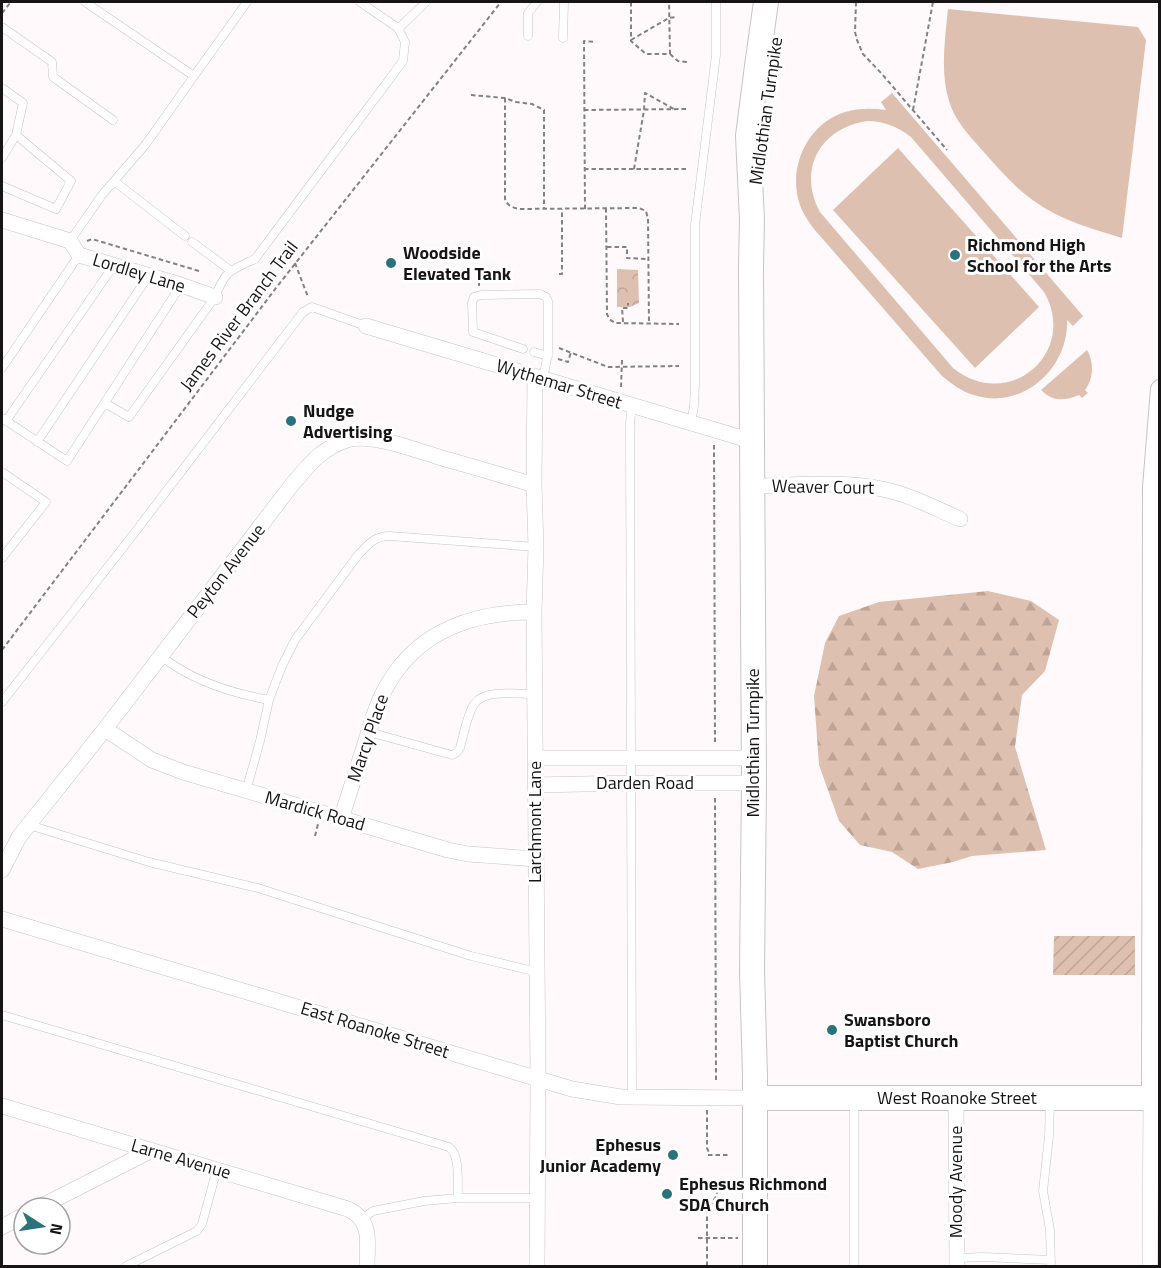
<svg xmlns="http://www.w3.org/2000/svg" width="1161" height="1268" font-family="'Titillium Web',sans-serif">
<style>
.forest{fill:url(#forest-firs)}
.park{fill:url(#park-crowns)}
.garden{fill:url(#garden-furrows)}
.pitch{fill:#dec0b0;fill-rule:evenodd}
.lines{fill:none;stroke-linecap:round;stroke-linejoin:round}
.service-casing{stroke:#c9c3c6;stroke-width:9}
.minor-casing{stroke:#c9c3c6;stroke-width:16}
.tertiary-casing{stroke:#c9c3c6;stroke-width:20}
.primary-casing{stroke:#c9c3c6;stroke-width:26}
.path{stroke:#858182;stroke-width:2;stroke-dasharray:4.5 3;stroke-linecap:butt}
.service{stroke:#fff;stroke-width:8}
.minor{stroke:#fff;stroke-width:15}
.tertiary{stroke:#fff;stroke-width:18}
.primary{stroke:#fff;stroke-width:24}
.poi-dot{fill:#2a727c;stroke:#fff;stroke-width:2}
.labels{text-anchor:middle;stroke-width:6;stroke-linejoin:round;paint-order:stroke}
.street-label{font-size:18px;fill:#161415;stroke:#fff}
.poi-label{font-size:18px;font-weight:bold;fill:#161415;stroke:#fff;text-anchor:start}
</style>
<defs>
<pattern id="forest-firs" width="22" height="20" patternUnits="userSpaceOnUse" patternTransform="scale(1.5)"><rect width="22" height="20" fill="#dec0b0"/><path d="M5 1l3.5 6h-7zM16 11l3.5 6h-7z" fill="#bea496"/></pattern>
<pattern id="park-crowns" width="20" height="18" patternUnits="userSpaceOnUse" patternTransform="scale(1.5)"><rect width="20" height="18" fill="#dec0b0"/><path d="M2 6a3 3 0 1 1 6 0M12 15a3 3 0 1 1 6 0" fill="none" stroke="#bea496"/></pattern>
<pattern id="garden-furrows" width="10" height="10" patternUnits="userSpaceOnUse" patternTransform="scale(1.5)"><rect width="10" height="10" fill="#dec0b0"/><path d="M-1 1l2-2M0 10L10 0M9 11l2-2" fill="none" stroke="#bea496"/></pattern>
</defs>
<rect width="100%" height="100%" fill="#fff9fb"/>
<!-- forest -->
<path class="forest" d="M988,591L1031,601L1059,620L1045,671L1022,695L1015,747L1046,850L972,856L953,862L918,869L892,852L860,845L839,821L819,765L814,696L825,643L839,616L879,602Z"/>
<!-- park -->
<path class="park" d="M617,269L638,270L639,303L630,307H617Z"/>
<!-- garden -->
<path class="garden" d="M1054,936H1135V975H1053Z"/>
<!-- pitch -->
<path class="pitch" d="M948,9L1138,27L1146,40L1122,238C1092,229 1060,220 1034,201C1014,187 998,168 982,150C968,134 955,121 949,101C940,72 945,39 948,9Z
M892,93L1083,316L1073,326L1067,320C1069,368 1022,411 974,395C962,392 952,384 942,376L814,229C809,222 803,214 800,205C787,168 807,124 845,112C859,108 872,108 886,110L881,102ZM867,121C884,121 898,127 911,137L1044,292C1079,352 1009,413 953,368L820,212C797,170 820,128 867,121Z
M898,148L1039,307L975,368L833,210Z
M1087,350C1094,362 1094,378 1085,390L1088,393L1082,398L1079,395C1065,401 1053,402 1041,390Z"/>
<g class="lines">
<defs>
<path id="service" d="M85,2L194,76L247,2
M2,27L52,62L53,77L113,120
M398,29L426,2
M528,36V13L537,2
M563,38L564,2
M2,88L23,103L16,135L2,158
M114,181L185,236
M2,186L56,209L71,181L16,135
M70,241L102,195L146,144L194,76
M192,242L230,270
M523,349L473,332L472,303L474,297L481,295L540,294L546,297L548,301V353L543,379
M534,352L548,356
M2,368L79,255
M105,403L129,417L215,297C226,270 229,271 255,259L403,61L405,42L398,28L360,2
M2,418L67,461L181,285
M6,421L114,265
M691,423L694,406L695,383V225L716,55V2
M37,442L149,275
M2,472L46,502L2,558
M161,656C192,681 231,693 269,700
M2,702L129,540L303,312L312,307L366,326
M369,732L452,755L456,753L460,748C463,737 468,711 475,703C485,689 519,694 534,694
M246,791L260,741L269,700L282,666L295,640L358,555C368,544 375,536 390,536L536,547
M29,825L149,862L258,888L471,956L537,972
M2,1015L449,1147C461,1156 457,1184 458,1198
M632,1098L630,423L632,405
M1050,1102L1049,1136L1043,1191L1050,1230L1051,1266
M362,1219L373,1211L424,1201L458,1198H538
M957,1258L982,1257L1051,1260
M126,1266L197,1231L202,1224L217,1169
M854,1266V1100"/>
<path id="minor" d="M2,220L70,241L79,255L181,285L215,297
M366,326L752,441
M535,377L534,485L536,547L534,612L538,1078L537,1266
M753,486C795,486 840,480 882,489C909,494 934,508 960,519
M105,729L152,760L183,772L448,850L468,854L536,859
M535,758H754
M535,785L632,783H754
M341,819C349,794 357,769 365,744C371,724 377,702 388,684C419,630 475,612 534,612
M2,870L19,837L105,729L291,486C308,466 320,449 347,440C371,432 421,452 445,459C475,467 504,476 534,485
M2,919L572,1089L621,1097L755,1098
M956,1098L957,1266
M2,1106L348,1209C373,1221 367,1243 367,1266
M38,1208L150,1151
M2,1227L24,1215
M1150,1266L1151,1097"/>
<path id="tertiary" d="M1151,1097L1152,487L1160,389"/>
<path id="primary" d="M755,1098H1160
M755,1266V1076L752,971L754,783L751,267L752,220L748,136L757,66L766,2"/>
</defs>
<!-- service casing -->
<use href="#service" class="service-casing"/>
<!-- minor casing -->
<use href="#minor" class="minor-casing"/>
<!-- tertiary casing -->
<use href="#tertiary" class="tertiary-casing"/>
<!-- primary casing -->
<use href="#primary" class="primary-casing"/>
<!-- path -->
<path class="path" d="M631,2V41L646,54H670L669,2
M856,2L855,32L857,40L863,54L882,74L947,150
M2,13L11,2
M631,40L669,18L676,17
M670,54L678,61L688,62
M471,95L505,98L516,102L532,104L544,110V209
M505,98V199C507,206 514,208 520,209L639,208L646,211L648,219L649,323
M584,110L688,109
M913,110L933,2
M584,169H688
M634,169L644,110L645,93L674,109
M606,208L607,314L609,319L615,323L679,324
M585,209L584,41L596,42
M87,241L92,239L199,271
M607,247H627V258L648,259
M295,263L308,297
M479,274V286
M559,274H562V209
M623,322L622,308H628V303
M559,348L608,367L679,366
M558,359L568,362L571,352
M621,387L622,360
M714,445L715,745
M2,650L276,288L501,2
M715,798L716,1080
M315,836L318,824
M707,1110V1148L710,1155
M708,1155H728
M699,1185H738
M698,1238H738
M707,1266V1211L717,1195V1185"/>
<!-- service -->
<use href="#service" class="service"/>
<!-- minor -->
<use href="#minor" class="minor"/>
<!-- tertiary -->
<use href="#tertiary" class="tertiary"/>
<!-- primary -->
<use href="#primary" class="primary"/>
</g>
<!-- markers -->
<g class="poi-dot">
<circle cx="955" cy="255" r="6"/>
<circle cx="391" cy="263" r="6"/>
<circle cx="291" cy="421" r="6"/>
<circle cx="832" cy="1030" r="6"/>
<circle cx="673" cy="1155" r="6"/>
<circle cx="667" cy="1194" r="6"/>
</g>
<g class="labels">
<!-- street labels -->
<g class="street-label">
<text transform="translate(766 111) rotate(-82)" y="6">Midlothian Turnpike</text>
<text transform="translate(139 273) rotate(17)" y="6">Lordley Lane</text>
<text transform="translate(239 316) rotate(-53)" y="6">James River Branch Trail</text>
<text transform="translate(559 384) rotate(17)" y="6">Wythemar Street</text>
<text transform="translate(823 487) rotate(1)" y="6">Weaver Court</text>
<text transform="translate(226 571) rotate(-52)" y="6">Peyton Avenue</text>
<text transform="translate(368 738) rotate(-71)" y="6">Marcy Place</text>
<text transform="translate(753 743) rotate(-90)" y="6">Midlothian Turnpike</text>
<text x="645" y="789">Darden Road</text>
<text transform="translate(315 811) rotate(16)" y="6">Mardick Road</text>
<text transform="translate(535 822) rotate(-90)" y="6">Larchmont Lane</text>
<text transform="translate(375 1030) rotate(17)" y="6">East Roanoke Street</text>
<text x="957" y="1104">West Roanoke Street</text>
<text transform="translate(181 1159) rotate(16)" y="6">Larne Avenue</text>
<text transform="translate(956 1182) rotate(-90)" y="6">Moody Avenue</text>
</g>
<!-- poi labels -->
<g class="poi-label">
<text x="967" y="251">Richmond High<tspan x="967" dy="21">School for the Arts</tspan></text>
<text x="403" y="259">Woodside<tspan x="403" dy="21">Elevated Tank</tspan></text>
<text x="303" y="417">Nudge<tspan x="303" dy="21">Advertising</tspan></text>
<text x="844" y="1026">Swansboro<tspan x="844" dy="21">Baptist Church</tspan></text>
<text x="661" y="1151" text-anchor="end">Ephesus<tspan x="661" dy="21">Junior Academy</tspan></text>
<text x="679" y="1190">Ephesus Richmond<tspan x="679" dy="21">SDA Church</tspan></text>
</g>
</g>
<!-- border -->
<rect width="1161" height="1268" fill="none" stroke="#161415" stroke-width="6"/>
<!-- north arrow -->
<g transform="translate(42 1226) rotate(102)"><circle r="28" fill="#ffffff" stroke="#a2a1a1" stroke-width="1.5"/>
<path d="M0-4.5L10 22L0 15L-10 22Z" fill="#2a727c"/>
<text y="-9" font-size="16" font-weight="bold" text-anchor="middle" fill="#161415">N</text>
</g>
</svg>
